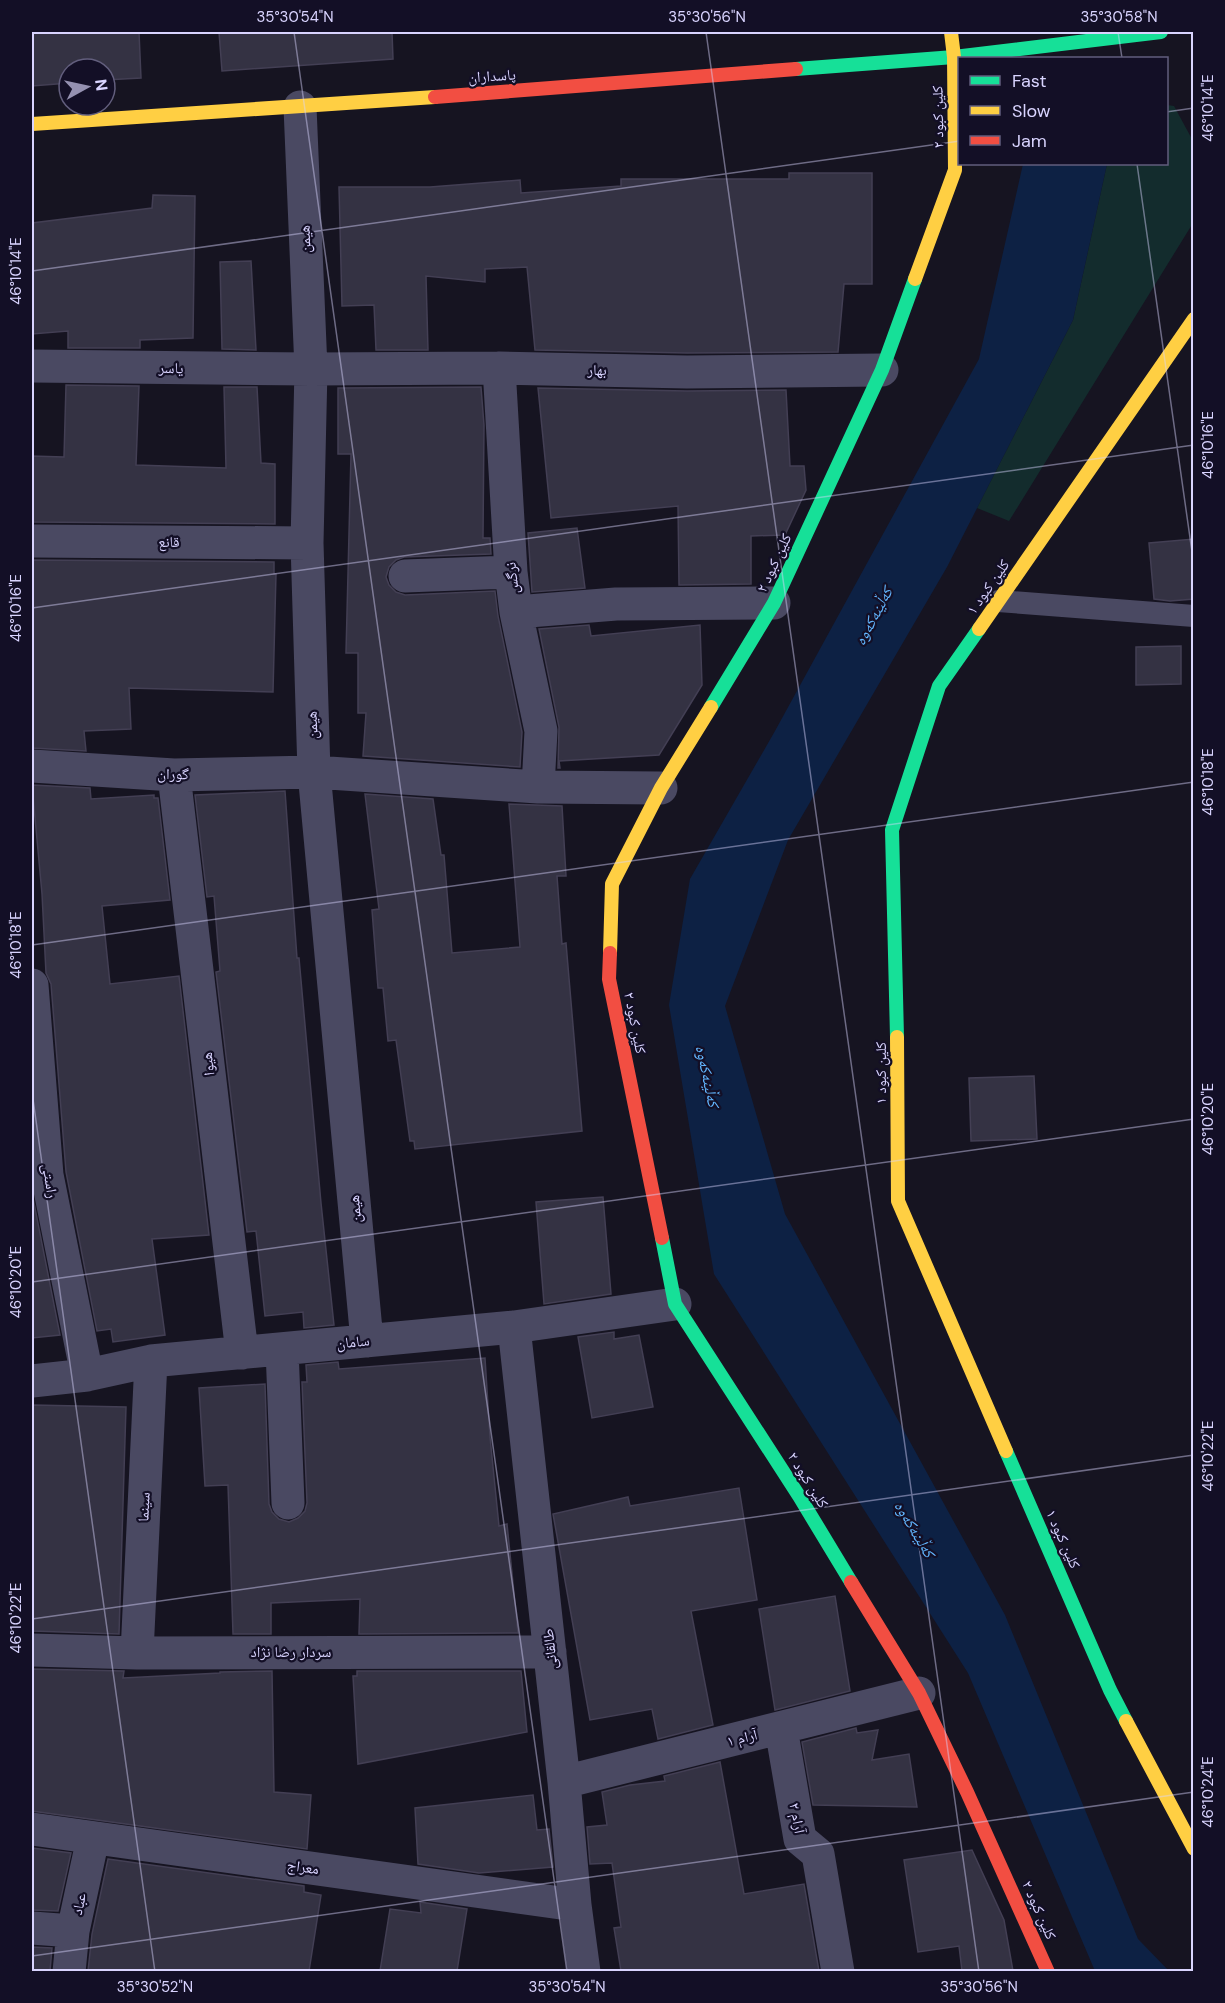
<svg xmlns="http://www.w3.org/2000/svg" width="1225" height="2003" font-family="'DM Sans','Noto Naskh Arabic',sans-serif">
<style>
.green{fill:#132c2d}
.water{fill:#0d2144}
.building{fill:#343243;stroke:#433f54;stroke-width:1.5}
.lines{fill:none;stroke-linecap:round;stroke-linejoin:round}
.lane{stroke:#4a4962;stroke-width:22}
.street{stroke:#4a4962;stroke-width:33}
.fast{stroke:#16e098;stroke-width:14}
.slow{stroke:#ffcf43;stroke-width:14}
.jam{stroke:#f24e42;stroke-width:14}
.ticks{fill:none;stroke:#d9d4ff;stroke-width:1.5;stroke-opacity:0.45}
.labels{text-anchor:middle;stroke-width:4.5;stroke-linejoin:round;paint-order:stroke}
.street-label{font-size:15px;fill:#d9d4ff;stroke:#130f26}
.water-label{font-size:16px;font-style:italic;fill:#62b6ff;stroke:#130f26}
.neatline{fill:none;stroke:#d9d4ff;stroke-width:2}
.ticks-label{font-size:15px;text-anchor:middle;fill:#d9d4ff}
</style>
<rect width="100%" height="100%" fill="#161421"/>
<!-- green -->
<path class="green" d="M1167,105L1174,106L1193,141V223L1009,521L977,508L1073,320L1107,164H1166Z"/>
<!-- water -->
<path class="water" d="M1023,164H1107L1073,320L947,567L788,840L725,1006L785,1214L1005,1615L1138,1939L1169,1971H1095L968,1673L714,1274L669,1005L690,879L775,731L979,359Z"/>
<!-- building -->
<path class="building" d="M32,32H139L141,78L105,80V69H69V83L32,86Z
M219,32H392L393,59L222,71Z
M789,173H872V284H844L838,352L687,353L535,350L527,267L485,269V282L426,276L428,350H376L374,305L342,306L339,187H430L520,180L521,193L621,186V179H789Z
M153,195L195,196L193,338L140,340V348H68V331L32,334V223L152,208Z
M251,261L256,350L222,349L220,262Z
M66,385L139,386L136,465L226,468L224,387H257L261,463L275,464V524L32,522V456L64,457Z
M481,387L484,425L483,538H490L491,554L404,557L396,560L389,567L386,577L389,585L396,592L405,595L495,591L498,616L522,732L520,767L363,756L366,713H358V653H346L351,454H338V388Z
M538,388L687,391L786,390L790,466H804L806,490L785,535L751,536V584L679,585L678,506L551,518Z
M577,528L585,588L532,592L528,533Z
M1194,539V599L1170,601L1154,599L1149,543Z
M32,560L274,562V574H276L273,692L129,688L131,729L84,731L86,751L32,748Z
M589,625L591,636L700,625L702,685L659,755L559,761L560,768H558L559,727L539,629Z
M1181,646V684L1136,685V647Z
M32,785L90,788L91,799L154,795V798H158L170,900L102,906L110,984L179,976L209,1235L152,1239L165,1335L113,1342L111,1329L97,1331L66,1172L51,984L46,973L42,894Z
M285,791L297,958H299L321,1203L334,1325L304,1328L303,1312L265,1316L256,1231L247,1232L216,972L220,971L214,896L207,897L195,795Z
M365,794L433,799L441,855H444L452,953L520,947L509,804L562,806L566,876H557L562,944L566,943L582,1131L415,1149L414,1141H410L396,1040L388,1041L383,988H378L372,910L379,909Z
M1034,1076L1037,1139L971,1141L969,1078Z
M32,1193L60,1335L32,1338Z
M603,1197L611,1294L544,1304L536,1202Z
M614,1332V1339L639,1335L653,1407L592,1418L578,1337Z
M485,1358L490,1437L499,1526L507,1524L518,1633L359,1634L360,1599L271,1603V1634H233L228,1485L205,1486L199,1388L265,1384L269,1504L272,1512L279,1519L289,1522L298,1518L305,1511L307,1503L302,1382H307L306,1365L338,1362L339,1369Z
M33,1405L126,1407L119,1634L32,1631Z
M739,1488L757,1600L691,1611L713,1725L658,1739L652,1709L590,1720L553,1514L628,1497L630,1506Z
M835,1596L850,1691L775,1710L759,1609Z
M32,1669L124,1671L123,1678L220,1673V1672L272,1671L274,1792L311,1795L307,1849L32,1811Z
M357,1671H521L527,1732L358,1764L353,1676H357Z
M856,1728L857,1733L878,1730L872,1760L909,1754L917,1807L813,1805L802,1742Z
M720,1762L744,1894L804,1884L819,1971H621L614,1928L621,1927L612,1863L590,1864L587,1827L607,1825L602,1792L630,1785L665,1781L664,1776Z
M533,1795L537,1830L549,1829L553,1867L479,1873L418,1864L415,1808Z
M32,1848L71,1853L58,1911L32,1910Z
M972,1850L1004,1920L1013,1971H962L959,1946L918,1952L904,1860Z
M108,1859L304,1886V1892L321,1895L309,1971H88L92,1934Z
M420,1902L467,1909L457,1971H380L390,1909L421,1913Z
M32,1947L52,1948L50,1971H32Z"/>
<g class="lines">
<!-- lane -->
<path class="lane" d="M998,601L1194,616"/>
<!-- street -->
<path class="street" d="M300,107L311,369L307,543L314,772L367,1341
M32,366L311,369L499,368L687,372L882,370
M499,368L511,572L516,612L541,731L538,787
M32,541L307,543
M405,576L511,572
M516,612L616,604L774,603
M32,766L174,775L314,772L538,787L661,788
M174,775L242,1353
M32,985L47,1175L87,1375
M514,1327L564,1782L575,1905L584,1972
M282,1349L288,1503
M32,1381L87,1375L151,1361L514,1327L675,1304
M32,1650L137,1653L550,1652
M137,1653L151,1361
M781,1728L800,1839L818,1854L838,1972
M564,1782L919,1693
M32,1829L575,1905
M32,1928L73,1931
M69,1972L73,1931L93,1838"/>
<!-- fast -->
<path class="fast" d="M796,69L954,57L1161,32
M711,707L774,603L882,370L915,279
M897,1037L892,830L939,686L979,629
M662,1238L675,1304L799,1496L851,1582
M1006,1451L1110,1690L1126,1721"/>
<!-- slow -->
<path class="slow" d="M32,124L435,97
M915,279L955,170L954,57L951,32
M979,629L1194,319
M610,953L612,884L661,788L711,707
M897,1037L898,1201L1006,1451
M1126,1721L1194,1849"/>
<!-- jam -->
<path class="jam" d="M435,97L796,69
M610,953L609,979L662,1238
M851,1582L919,1693L967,1792L1048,1972"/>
</g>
<!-- ticks -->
<path class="ticks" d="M294,32L567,1972M706,32L979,1972M1118,32L1122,58M1166,112L1194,108M1137,164L1194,566M32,271L960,141M32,608L1194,445M32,945L1194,782M32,1092L155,1972M32,1282L1194,1119M32,1619L1194,1455M32,1956L1194,1792"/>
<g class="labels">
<!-- street labels -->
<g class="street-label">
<text transform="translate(492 76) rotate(-4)" y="5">پاسداران</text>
<text transform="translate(938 117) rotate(-91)" y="5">کلین کبود ۲</text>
<text transform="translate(305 239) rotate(-92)" y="5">هیمن</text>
<text transform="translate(171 368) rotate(1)" y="5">یاسر</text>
<text transform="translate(597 370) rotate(1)" y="5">بهار</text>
<text x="169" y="547">قانع</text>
<text transform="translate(774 563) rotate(-65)" y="5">کلین کبود ۲</text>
<text transform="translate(512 578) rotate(-96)" y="5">نرگس</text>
<text transform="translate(988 587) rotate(-55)" y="5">کلین کبود ۱</text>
<text transform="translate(312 725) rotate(-92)" y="5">هیمن</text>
<text transform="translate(173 774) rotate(1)" y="5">گوران</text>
<text transform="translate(635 1023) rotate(79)" y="5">کلین کبود ۲</text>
<text transform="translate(208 1064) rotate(-97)" y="5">هیوا</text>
<text transform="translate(881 1073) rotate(-90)" y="5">کلین کبود ۱</text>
<text transform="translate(50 1181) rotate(81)" y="5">راستی</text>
<text transform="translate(355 1209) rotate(-95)" y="5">هیمن</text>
<text transform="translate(353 1342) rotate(-6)" y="5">سامان</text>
<text transform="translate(808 1480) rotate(58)" y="5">کلین کبود ۲</text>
<text transform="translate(144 1507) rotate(-87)" y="5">سینما</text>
<text transform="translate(1063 1539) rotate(66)" y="5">کلین کبود ۱</text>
<text transform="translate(550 1649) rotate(-96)" y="5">طالقانی</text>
<text x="291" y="1657">سردار رضا نژاد</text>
<text transform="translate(742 1738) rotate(-14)" y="5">آرام ۱</text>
<text transform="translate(797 1818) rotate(79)" y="5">آرام ۲</text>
<text transform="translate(303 1867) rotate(8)" y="5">معراج</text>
<text transform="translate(79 1904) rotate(-78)" y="5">عباد</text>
<text transform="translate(1039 1910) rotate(66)" y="5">کلین کبود ۲</text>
</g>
<!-- water labels -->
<g class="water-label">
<text transform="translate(873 616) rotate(-62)" y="6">کەڵینەکەوە</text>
<text transform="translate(708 1076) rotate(78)" y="6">کەڵینەکەوە</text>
<text transform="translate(915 1529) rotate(59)" y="6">کەڵینەکەوە</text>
</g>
</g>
<!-- border -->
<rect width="1225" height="2003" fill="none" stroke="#130f26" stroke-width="66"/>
<!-- legend -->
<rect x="958" y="57" width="210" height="108" fill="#130f26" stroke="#625e7d" stroke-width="1.5"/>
<rect x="970" y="76" width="30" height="9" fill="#16e098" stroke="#625e7d" stroke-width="1.5"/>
<text x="1012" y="87" font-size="18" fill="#d9d4ff">Fast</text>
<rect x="970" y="106" width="30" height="9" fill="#ffcf43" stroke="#625e7d" stroke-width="1.5"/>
<text x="1012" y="117" font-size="18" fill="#d9d4ff">Slow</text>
<rect x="970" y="136" width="30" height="9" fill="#f24e42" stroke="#625e7d" stroke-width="1.5"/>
<text x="1012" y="147" font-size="18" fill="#d9d4ff">Jam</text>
<!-- north arrow -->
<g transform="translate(87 87) rotate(82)"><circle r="28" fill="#130f26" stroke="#625e7d" stroke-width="1.5"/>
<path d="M0-4.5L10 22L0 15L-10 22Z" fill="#9591b1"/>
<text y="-9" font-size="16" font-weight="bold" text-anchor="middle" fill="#d9d4ff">N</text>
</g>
<rect x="33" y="33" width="1159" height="1937" class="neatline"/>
<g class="ticks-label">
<text x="295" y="22">35°30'54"N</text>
<text x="707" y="22">35°30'56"N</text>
<text x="1119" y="22">35°30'58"N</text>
<text transform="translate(1208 108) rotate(-90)" y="5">46°10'14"E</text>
<text transform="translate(16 271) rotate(-90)" y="5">46°10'14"E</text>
<text transform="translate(1208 445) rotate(-90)" y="5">46°10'16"E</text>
<text transform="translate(16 608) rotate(-90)" y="5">46°10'16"E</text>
<text transform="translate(1208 782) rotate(-90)" y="5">46°10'18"E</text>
<text transform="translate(16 945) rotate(-90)" y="5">46°10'18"E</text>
<text transform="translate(1208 1119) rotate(-90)" y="5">46°10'20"E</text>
<text transform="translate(16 1282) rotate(-90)" y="5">46°10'20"E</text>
<text transform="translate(1208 1456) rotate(-90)" y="5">46°10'22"E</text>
<text transform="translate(16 1618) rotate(-90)" y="5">46°10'22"E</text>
<text transform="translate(1208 1792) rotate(-90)" y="5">46°10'24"E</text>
<text x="155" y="1992">35°30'52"N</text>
<text x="567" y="1992">35°30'54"N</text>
<text x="979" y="1992">35°30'56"N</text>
</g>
</svg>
